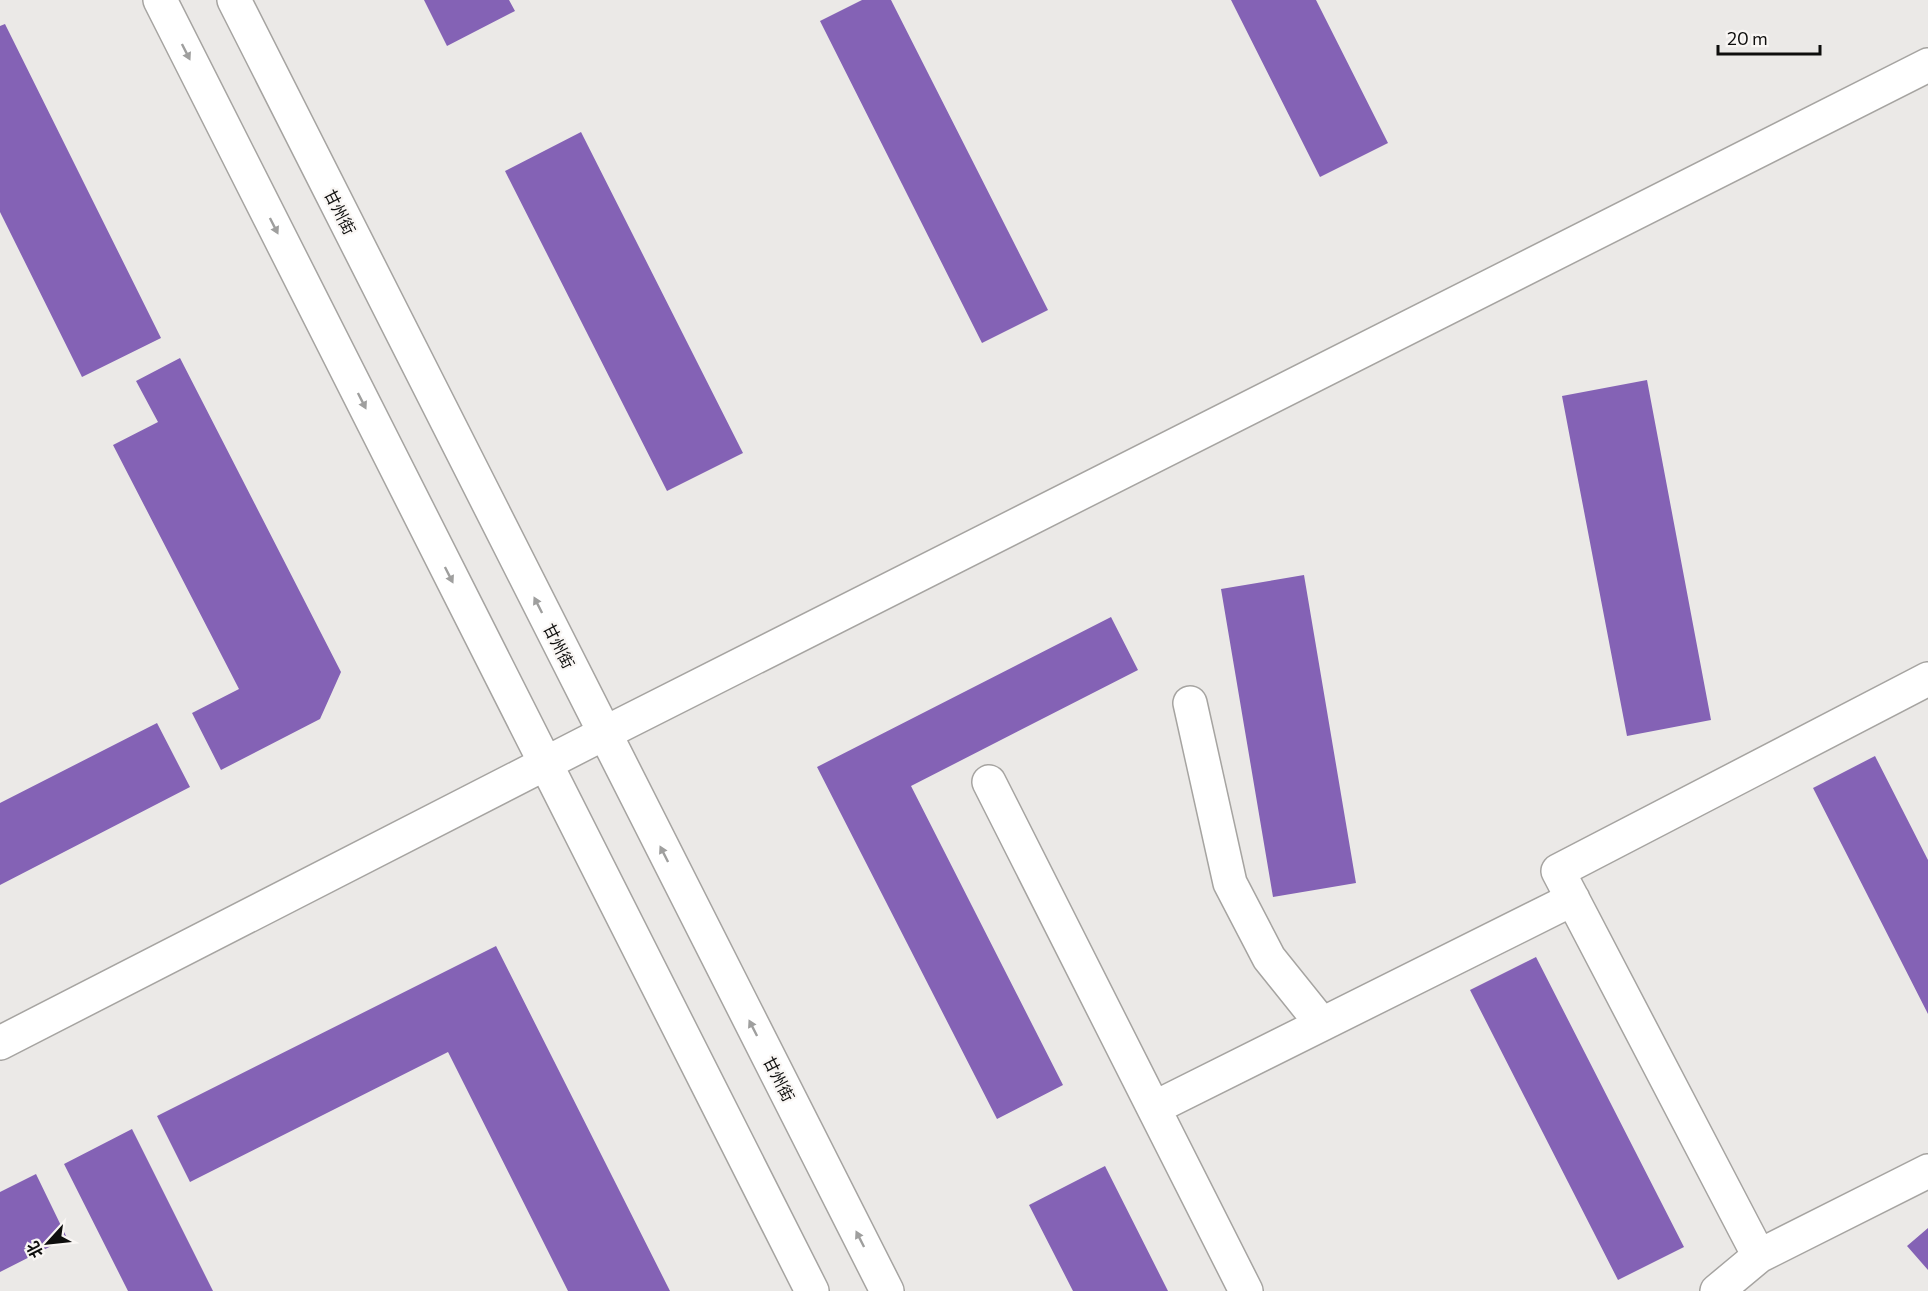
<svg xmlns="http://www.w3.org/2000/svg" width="1928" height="1291" font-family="Commissioner,'Noto Sans SC',sans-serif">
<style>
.building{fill:#8462b5}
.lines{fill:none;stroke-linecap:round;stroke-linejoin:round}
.minor-casing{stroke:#a6a4a1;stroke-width:36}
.minor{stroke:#fff;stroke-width:33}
.oneway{fill:#9f9f9e}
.labels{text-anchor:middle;stroke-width:4.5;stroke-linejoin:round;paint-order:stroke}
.street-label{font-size:16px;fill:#0e0e0d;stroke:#f9f6f4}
</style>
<rect width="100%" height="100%" fill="#ebe9e7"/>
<!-- building -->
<path class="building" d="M424,0H509L515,11L447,46Z
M862,0H891L1048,310L982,343L820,21Z
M1231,0H1316L1388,143L1320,177Z
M5,24L161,338L82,377L0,212V26Z
M581,132L743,453L667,491L505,171Z
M180,358L341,672L320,719L221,770L192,713L239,689L113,445L158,422L136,381Z
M1647,380L1711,720L1627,736L1562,396Z
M1304,575L1356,883L1273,897L1221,589Z
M1111,617L1138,670L911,786L1063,1085L997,1119L817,767Z
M157,723L190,787L0,885V803Z
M1875,756L1928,860V1014L1813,788Z
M496,946L670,1291H568L448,1052L190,1182L157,1116Z
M1536,957L1684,1247L1618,1280L1470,990Z
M132,1129L213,1291H128L64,1164Z
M1105,1166L1168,1291H1073L1029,1205Z
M36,1174L67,1238L0,1272V1192Z
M1928,1228V1270L1907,1246Z"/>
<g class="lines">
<defs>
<path id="minor" d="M160,0L812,1291
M234,0L887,1291
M1928,679L1558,871L1759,1256L1928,1171
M1190,703L1230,883L1269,958L1322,1024
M989,782L1246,1291
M0,1043L603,734L1928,65
M1154,1108L1573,899
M1717,1291L1759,1256"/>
</defs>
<!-- minor casing -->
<use href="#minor" class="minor-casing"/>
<!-- minor -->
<use href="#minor" class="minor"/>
</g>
<!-- one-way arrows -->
<defs><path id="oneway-solid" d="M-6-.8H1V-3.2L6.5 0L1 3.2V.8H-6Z" transform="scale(1.5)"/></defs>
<g class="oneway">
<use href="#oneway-solid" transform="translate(186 52) rotate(63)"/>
<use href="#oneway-solid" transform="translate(274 226) rotate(63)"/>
<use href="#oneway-solid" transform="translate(362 401) rotate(63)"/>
<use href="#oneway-solid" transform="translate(449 575) rotate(63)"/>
<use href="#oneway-solid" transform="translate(538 605) rotate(-117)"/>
<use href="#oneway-solid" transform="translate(664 854) rotate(-117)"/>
<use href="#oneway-solid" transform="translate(753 1028) rotate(-117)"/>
<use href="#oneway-solid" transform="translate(860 1239) rotate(-117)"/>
</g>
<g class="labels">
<!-- street labels -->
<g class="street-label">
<text transform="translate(340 212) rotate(63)" y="6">甘州街</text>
<text transform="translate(559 646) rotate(63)" y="6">甘州街</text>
<text transform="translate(779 1079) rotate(63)" y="6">甘州街</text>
</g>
</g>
<!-- north arrow -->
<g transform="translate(48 1243) rotate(243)" stroke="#f9f6f4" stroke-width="4.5" paint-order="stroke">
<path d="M0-4.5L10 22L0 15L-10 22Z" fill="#0e0e0d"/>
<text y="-9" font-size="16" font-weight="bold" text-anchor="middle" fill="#0e0e0d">北</text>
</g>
<!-- scale -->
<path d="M1718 45v9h102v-9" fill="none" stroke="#0e0e0d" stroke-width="3"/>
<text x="1727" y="45" font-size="18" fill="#0e0e0d" stroke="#f9f6f4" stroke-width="4.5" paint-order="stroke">20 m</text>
</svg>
